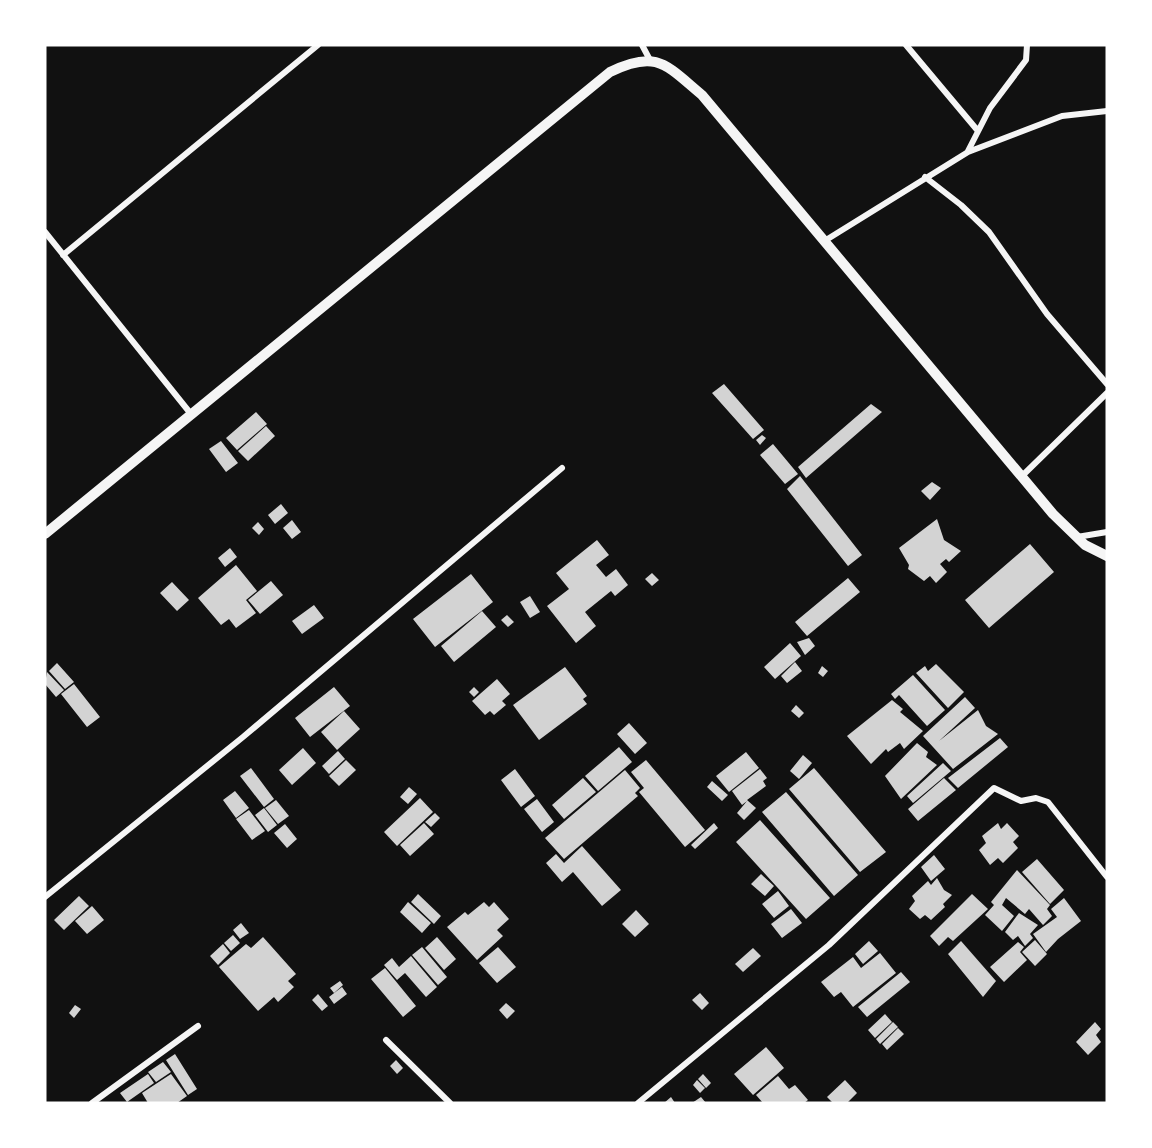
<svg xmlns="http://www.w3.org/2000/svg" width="1152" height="1148" font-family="'Public Sans',sans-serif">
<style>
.building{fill:#d3d3d3}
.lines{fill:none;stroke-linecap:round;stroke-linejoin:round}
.minor{stroke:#f5f5f5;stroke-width:6}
.tertiary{stroke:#f5f5f5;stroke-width:10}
</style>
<rect width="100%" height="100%" fill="#111"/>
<!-- building -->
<path class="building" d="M724,384L764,430L753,439L712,393Z
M871,404L882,412L806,478L798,467Z
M256,412L267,424L237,450L226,438Z
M266,426L275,436L248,461L238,451Z
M762,435L766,438L760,445L756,440Z
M221,441L238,463L226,472L209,449Z
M773,444L798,474L785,484L760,455Z
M800,476L862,555L848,566L787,489Z
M932,482L941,488L930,500L921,491Z
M281,504L288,513L275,524L268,515Z
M937,519L944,540L961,551L949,562L946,559L940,564L947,572L936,583L930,576L924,581L908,569L909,565L899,548Z
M292,520L301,532L292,539L283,528Z
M258,522L264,529L259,535L252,528Z
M597,540L609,555L596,565L606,577L616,569L628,585L615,596L611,591L585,612L596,626L576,643L547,606L569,589L556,573Z
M1030,544L1054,572L989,628L965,600Z
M230,548L237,557L225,567L218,558Z
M236,565L257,591L246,600L256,613L236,628L229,619L221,625L198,598Z
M652,573L659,580L652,586L645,579Z
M471,574L493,602L435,647L413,619Z
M848,578L860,592L807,636L795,622Z
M271,581L283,595L260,614L248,600Z
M172,582L189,600L177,611L160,593Z
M530,596L540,612L530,618L520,602Z
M314,605L324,618L302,634L292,621Z
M482,611L496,627L454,662L441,646Z
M507,615L514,622L508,627L501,620Z
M809,638L815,646L805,655L797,642Z
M790,643L801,656L775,679L764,667Z
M795,662L802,671L787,683L781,676Z
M57,663L74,682L65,689L49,671Z
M936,664L964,692L948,708L916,673L925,666L928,671Z
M822,666L828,671L823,677L818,673Z
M565,667L587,696L583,699L587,704L539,740L513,705Z
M47,672L64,690L56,697L45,684Z
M913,675L945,710L927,726L899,695L895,699L891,694Z
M497,679L510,694L502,701L506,705L494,715L490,711L485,715L472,701Z
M74,684L100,717L87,727L61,694Z
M334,687L350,706L310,737L295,718Z
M474,687L479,692L474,697L469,692Z
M965,697L975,708L939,741L978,710L986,726L998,734L953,769L923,736Z
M892,700L903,709L900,712L923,731L904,749L900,743L888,752L886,749L871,764L847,736Z
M796,705L804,713L799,718L791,711Z
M344,711L360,729L337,750L321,732Z
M629,723L647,743L635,754L617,734Z
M1000,738L1008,747L958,788L948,778Z
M917,743L928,752L926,757L937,765L901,799L885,776Z
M619,747L632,762L598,791L585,776Z
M303,748L316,763L292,785L279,770Z
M338,751L345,759L329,774L322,766Z
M746,752L759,768L729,792L716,776Z
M803,755L812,763L799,779L790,771Z
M346,760L356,770L339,786L329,776Z
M646,760L705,830L685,847L639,792L644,788L631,772Z
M943,763L951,771L913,803L907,796Z
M251,768L274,799L264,807L240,776Z
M814,768L886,852L860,872L789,789Z
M515,769L535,796L521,807L501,780Z
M760,769L767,778L763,781L766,786L747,800L756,808L744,820L737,813L747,801L742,805L732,791Z
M625,770L640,788L635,793L638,796L564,859L545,838Z
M583,778L596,792L564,819L552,805Z
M944,778L956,790L918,821L908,809Z
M712,781L728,795L722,801L707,787Z
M409,787L417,794L408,804L400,797Z
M235,791L249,808L236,818L223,800Z
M786,792L858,875L834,896L762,812Z
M420,798L433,812L397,846L384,832Z
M537,799L554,822L542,832L524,809Z
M276,800L289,816L278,824L265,808Z
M264,808L277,825L268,832L255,815Z
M249,810L265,831L252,840L236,819Z
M435,813L440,818L431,827L425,822Z
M760,820L830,898L806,919L736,842Z
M424,823L434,834L410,856L400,845Z
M714,823L718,828L695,849L691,845Z
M998,823L1001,829L1007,823L1019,836L1013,842L1018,848L1003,863L998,858L990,865L979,850L986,843L982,836Z
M285,824L297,839L287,848L274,833Z
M582,846L621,890L602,906L573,872L562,882L546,863L556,854L564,863Z
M934,855L945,869L931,881L921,867Z
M1037,859L1064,890L1050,904L1022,872Z
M1017,870L1050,905L1047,909L1052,916L1043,925L1029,909L1025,914L1006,898L1002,905L1014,916L1002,931L985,915L994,905L991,902Z
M761,874L774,886L765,896L751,884Z
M937,878L944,890L952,895L943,904L945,907L931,920L925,915L920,919L909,909L915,901L912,896L928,881L931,885Z
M778,891L789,906L774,918L762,904Z
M418,894L441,916L434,924L411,902Z
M972,894L988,909L953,941L948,937L939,946L930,936Z
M79,896L89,906L64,930L54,920Z
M1064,898L1081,921L1058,939L1046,952L1033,934L1057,917L1051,909Z
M408,902L431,923L422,933L400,912Z
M484,902L489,907L494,902L509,919L497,930L503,936L477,960L447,927L465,912L468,915Z
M92,906L104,920L87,934L75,921Z
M791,909L802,923L782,938L771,924Z
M636,910L649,924L635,937L622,924Z
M1019,913L1038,925L1030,934L1033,938L1025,946L1018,936L1013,940L1005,932Z
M241,923L249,933L240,939L233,930Z
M233,935L240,943L231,951L224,943Z
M263,937L296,974L288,981L294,987L278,1002L274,997L258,1011L219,967L246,944L251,948Z
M437,937L456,959L444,970L425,948Z
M1035,940L1047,954L1035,966L1022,952Z
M869,941L878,951L863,964L855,954Z
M961,941L996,981L983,997L948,954Z
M1018,942L1024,947L1020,952L1027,960L1004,982L990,967Z
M223,944L230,953L218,965L210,956Z
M422,947L447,977L438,985L412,955Z
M498,947L516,967L497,983L479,963Z
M753,948L761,956L743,972L735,964Z
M880,953L896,973L853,1007L841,992L834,997L821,982L853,957L861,968Z
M411,956L437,987L426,997L405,973L397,980L384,965L392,958L399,967Z
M385,968L416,1006L403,1017L371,979Z
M901,972L910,982L867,1017L858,1007Z
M340,981L343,985L334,993L330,988Z
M342,987L347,994L334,1004L329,997Z
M700,993L709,1003L702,1010L692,1000Z
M318,994L328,1006L322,1011L312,1000Z
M506,1003L515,1011L507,1019L499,1010Z
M75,1005L81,1009L74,1018L69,1013Z
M885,1014L892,1022L875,1038L868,1030Z
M893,1022L898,1027L880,1044L876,1039Z
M1095,1022L1101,1029L1096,1035L1101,1042L1088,1055L1076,1042Z
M898,1028L904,1034L887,1050L882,1044Z
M766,1047L784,1068L753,1095L734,1074Z
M175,1054L197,1089L188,1095L166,1060Z
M396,1060L403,1068L397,1074L390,1066Z
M163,1062L171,1072L156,1082L148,1072Z
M148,1074L154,1083L127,1102L120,1093Z
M171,1074L187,1096L177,1103H148L142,1093Z
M703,1074L711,1083L706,1088L698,1079Z
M778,1076L789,1089L795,1085L808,1100L804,1103H763L756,1095Z
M697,1080L705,1088L700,1093L693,1085Z
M845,1080L857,1093L847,1103H833L827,1097Z
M671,1097L675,1103H664Z
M701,1097L706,1103H692Z"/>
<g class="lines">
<!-- minor -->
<path class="minor" d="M642,45L650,60
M906,45L978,131
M968,151L990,108L1026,60L1027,45
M925,177L961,205L989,232L1047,314L1107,384
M45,232L191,414
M826,240L968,152L1062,116L1107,111
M63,255L318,45
M1022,476L1107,393
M1077,537L1107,532
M45,897L243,737L562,468
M386,1040L450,1103
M92,1103L198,1026
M638,1103L829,945L994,788L1021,801L1036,798L1048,802L1107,877"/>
<!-- tertiary -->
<path class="tertiary" d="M45,534L610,72C657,49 666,65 702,95L1053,514L1085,545L1107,556"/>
</g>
<!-- border -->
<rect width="1152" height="1148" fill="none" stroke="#ffffff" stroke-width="93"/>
</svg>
